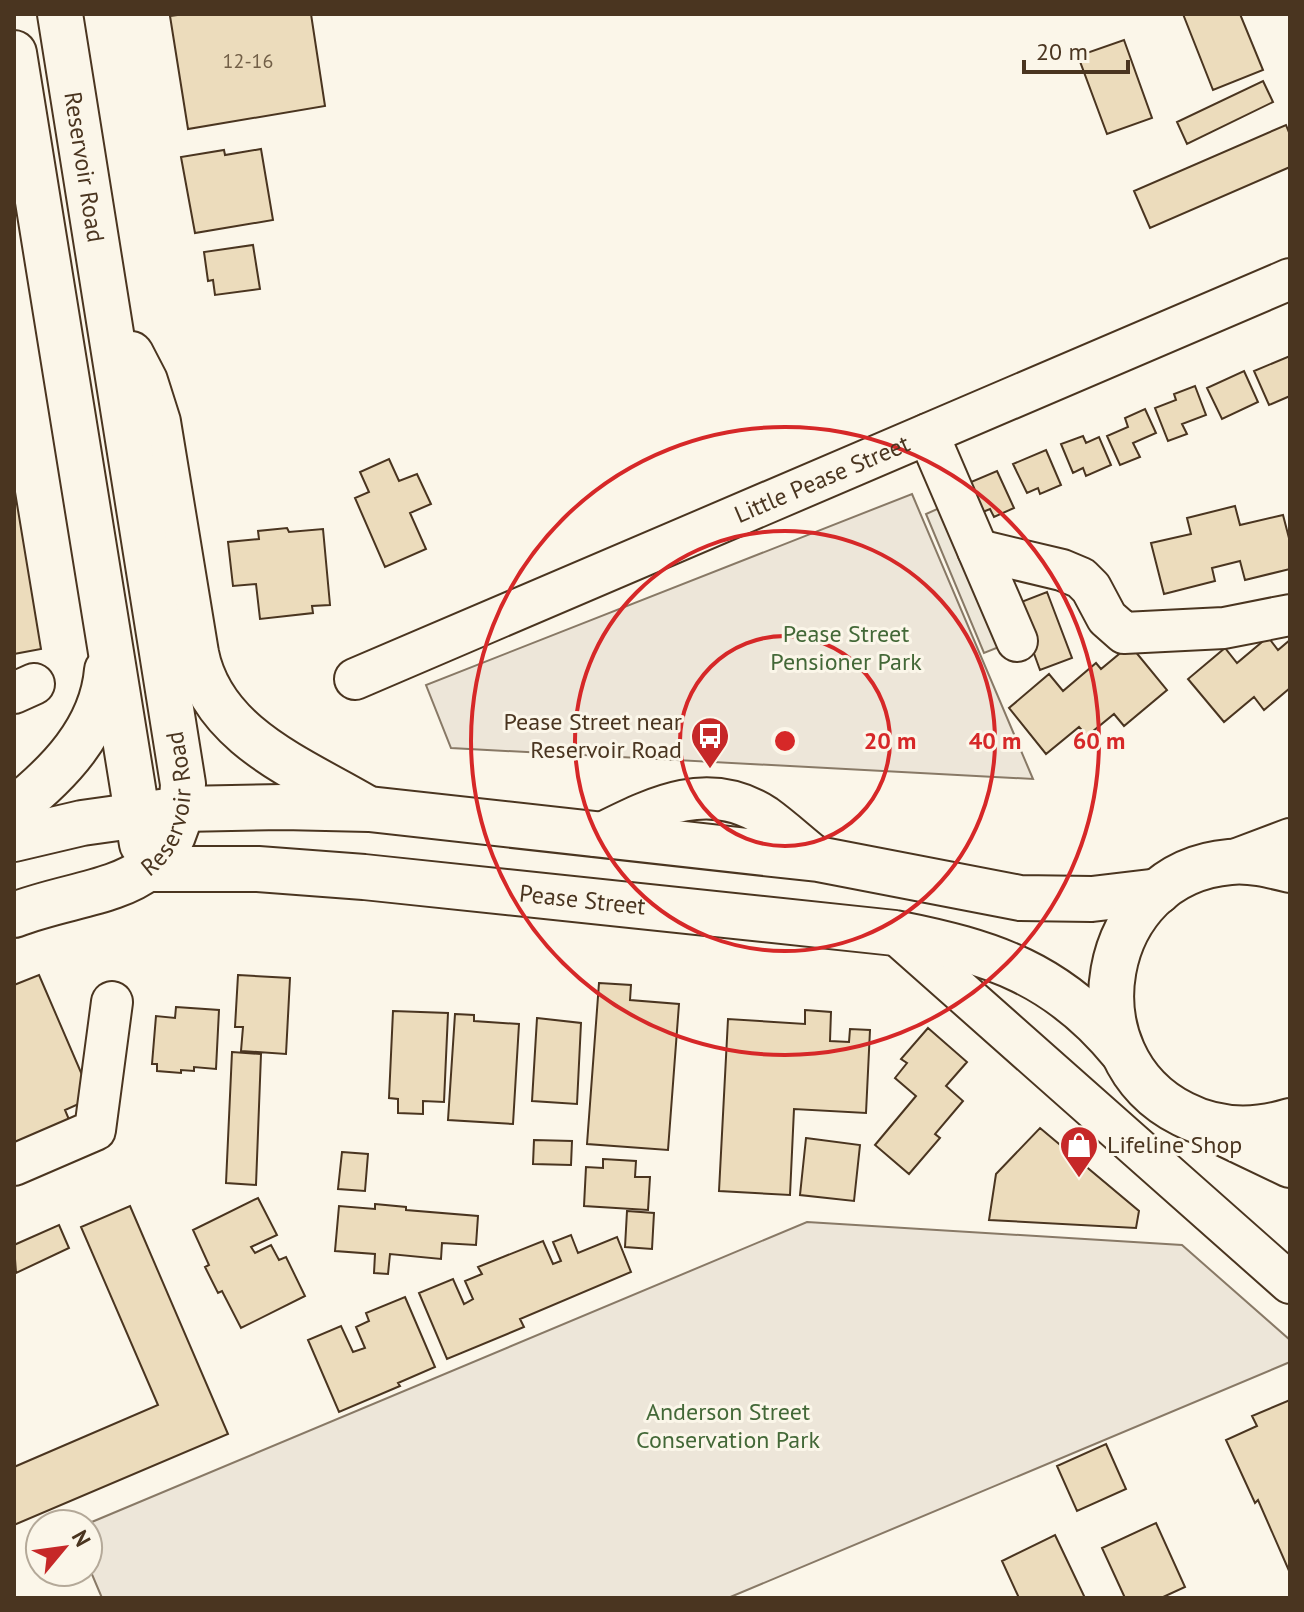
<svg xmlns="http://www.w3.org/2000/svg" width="1304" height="1612" font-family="'PT Sans',sans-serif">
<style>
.green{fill:#ede6d9;stroke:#887966;stroke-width:2}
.parking{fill:#ede7d9;stroke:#887966;stroke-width:2}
.building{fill:#ecdcbc;stroke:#4a3520;stroke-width:2}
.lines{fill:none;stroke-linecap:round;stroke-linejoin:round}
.minor-casing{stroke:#4a3520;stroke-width:44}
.major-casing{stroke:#4a3520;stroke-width:48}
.minor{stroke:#fbf6e9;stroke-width:40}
.major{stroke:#fbf6e9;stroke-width:44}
.ring{fill:none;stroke:#d62828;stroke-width:4}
.labels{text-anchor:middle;stroke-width:6;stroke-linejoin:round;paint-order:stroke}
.number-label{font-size:20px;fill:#725f47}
.street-label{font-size:24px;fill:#4a3520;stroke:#fbf6e9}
.park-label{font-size:24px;fill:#436837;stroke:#fbf6e9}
.poi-label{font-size:24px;fill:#4a3520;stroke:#fbf6e9;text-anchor:end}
.centre{fill:#d62828;stroke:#fbf6e9;stroke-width:4}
.ring-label{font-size:24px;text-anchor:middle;font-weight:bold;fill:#d62828;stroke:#fbf6e9;stroke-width:6;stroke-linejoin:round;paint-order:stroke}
</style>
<rect width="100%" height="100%" fill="#fbf6e9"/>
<!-- green -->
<path class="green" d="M912,494L1033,779L451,748L426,685Z
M807,1222L1182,1245L1290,1340V1362L728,1598H102L88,1565L87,1524Z"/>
<!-- parking -->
<path class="parking" d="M944,506L1004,645L984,653L926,514Z"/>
<!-- building -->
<path class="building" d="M185,14H311L325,106L188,129L170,16Z
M1183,14H1240L1263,70L1213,90Z
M1124,40L1152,118L1107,134L1078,56Z
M1263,81L1273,102L1187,144L1177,122Z
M1286,125L1290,135V167L1150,228L1134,191Z
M261,149L273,220L195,233L181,157L224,150L225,155Z
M253,245L260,289L215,295L213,280L208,281L204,252Z
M1290,356V396L1269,405L1254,371Z
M1244,371L1258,402L1222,419L1207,388Z
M1195,386L1206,415L1182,424L1187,434L1168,441L1155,408L1176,400L1174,394Z
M1145,409L1156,433L1133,443L1140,457L1120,465L1107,436L1128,427L1125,418Z
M1083,436L1086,443L1099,437L1111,465L1086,476L1083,468L1073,473L1061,444Z
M1046,450L1061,485L1040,494L1038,488L1027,493L1013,464Z
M389,459L399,481L417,474L431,504L410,513L426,549L385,567L355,498L369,492L360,472Z
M997,471L1014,508L994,517L990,509L978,514L964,485Z
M14,486L41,649L14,654Z
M1235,506L1240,525L1283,515L1290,542V569L1245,580L1240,561L1212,568L1215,581L1164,594L1151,543L1191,534L1187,518Z
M287,528L289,532L323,529L330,605L312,606L313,613L260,619L256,584L233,586L228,542L259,539L258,531Z
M1047,592L1072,658L1040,670L1016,604Z
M1268,637L1278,650L1290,640V688L1264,710L1254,697L1224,722L1188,679L1225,648L1237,663Z
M1130,645L1167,690L1124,726L1114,714L1087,736L1079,727L1046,754L1009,708L1049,674L1063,691L1096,663L1101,669Z
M39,975L92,1098L65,1110L70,1122L14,1146V985Z
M238,975L290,978L286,1054L241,1051L243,1027H235Z
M599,983L631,985L630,1000L679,1004L668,1150L587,1144Z
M176,1007L219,1010L216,1069L194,1067V1071L181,1070V1073L157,1071V1064H152L156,1016L175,1018Z
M805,1010L831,1012L830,1041L849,1042L850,1029L870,1030L866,1113L794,1109L790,1195L719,1191L728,1019L805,1024Z
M393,1011L448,1013L444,1102L423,1101V1114L398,1113V1099L389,1098Z
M455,1014L474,1015V1021L519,1024L513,1124L448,1120Z
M537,1018L581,1023L577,1104L532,1101Z
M928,1028L967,1062L946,1086L963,1101L935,1134L940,1138L909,1174L875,1145L916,1096L895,1078L907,1063L901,1059Z
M232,1052L261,1054L256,1185L226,1183Z
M1040,1128L1139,1211L1136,1228L989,1220L996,1174Z
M806,1138L860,1145L854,1201L800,1195Z
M534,1140L572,1141L571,1165L533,1164Z
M342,1152L368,1154L365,1191L338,1189Z
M603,1159L636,1161L635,1177H650L648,1210L584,1206L586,1167L603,1168Z
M258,1198L277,1235L251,1247L255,1253L271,1245L279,1260L286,1257L305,1296L241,1328L222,1291L218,1293L205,1267L209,1265L193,1230Z
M375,1204L406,1207V1210L478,1216L476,1245L442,1243L441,1259L390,1254L388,1274L374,1273L375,1254L335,1251L339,1206L375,1209Z
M130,1206L228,1434L14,1525V1467L158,1405L81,1227Z
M627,1211L654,1213L652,1249L625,1247Z
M59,1225L69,1248L16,1273L14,1245Z
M571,1235L578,1253L617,1237L631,1272L520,1319L524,1327L447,1359L419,1293L453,1279L464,1304L473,1299L465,1281L482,1274L478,1267L543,1241L553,1264L561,1261L553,1242Z
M405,1297L435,1367L398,1383L400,1386L339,1412L308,1340L341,1326L353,1352L365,1348L356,1327L369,1321L366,1313Z
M1290,1400V1573L1258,1500L1255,1503L1226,1440L1257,1426L1252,1416Z
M1106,1444L1126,1489L1077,1511L1057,1466Z
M1156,1523L1185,1587L1161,1598H1125L1102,1548Z
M1055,1535L1085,1598H1019L1002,1561Z"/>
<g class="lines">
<defs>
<g id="minor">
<path d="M928,434L1017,641"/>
<path d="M978,550L1062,570L1081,578L1091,588L1107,618L1124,633L1224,628L1290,615"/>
<path id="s1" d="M355,679L1290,279"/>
<path d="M14,693L34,684"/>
<path d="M596,836C651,809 706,778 765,816C783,829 800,845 818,859"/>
<path d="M1229,862L1290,839"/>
<path d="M895,933L1290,1283"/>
<path d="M14,1165L95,1130L112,1002"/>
</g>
<g id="major">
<path d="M14,53L142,844"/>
<path d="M131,354L145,381L158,422L196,653C212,735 298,768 363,806"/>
<path d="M14,809C58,774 102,730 107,670"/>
<path d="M14,839L82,823L182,809L283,807L369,809L818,859L1020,898L1092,899L1159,891"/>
<path id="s2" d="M148,869H258L364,877L895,933C992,952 1059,974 1123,1053"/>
<path d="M1290,870C1270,865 1250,860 1230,862C1098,873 1067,1056 1183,1114C1218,1132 1254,1132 1290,1121"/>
<path id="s3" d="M14,915C94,884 180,897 183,784L60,14"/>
<path d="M1221,1132L1290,1165"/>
</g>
</defs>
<!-- minor casing -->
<use href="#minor" class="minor-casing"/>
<!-- major casing -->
<use href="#major" class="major-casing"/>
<!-- minor -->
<use href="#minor" class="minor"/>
<!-- major -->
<use href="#major" class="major"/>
</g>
<!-- distance rings -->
<g class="ring">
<circle cx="785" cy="741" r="105"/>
<circle cx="785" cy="741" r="210"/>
<circle cx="785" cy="741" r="314"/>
</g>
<!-- icons -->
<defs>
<symbol id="bus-pin" viewBox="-11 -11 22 30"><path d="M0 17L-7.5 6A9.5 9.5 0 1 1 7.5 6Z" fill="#c62828" stroke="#fbf6e9"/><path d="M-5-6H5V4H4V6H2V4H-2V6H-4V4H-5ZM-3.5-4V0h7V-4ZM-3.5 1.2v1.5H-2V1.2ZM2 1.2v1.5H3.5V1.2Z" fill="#fff"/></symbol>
<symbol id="shop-pin" viewBox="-11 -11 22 30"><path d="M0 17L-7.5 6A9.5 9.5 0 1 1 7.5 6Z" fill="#c62828" stroke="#fbf6e9"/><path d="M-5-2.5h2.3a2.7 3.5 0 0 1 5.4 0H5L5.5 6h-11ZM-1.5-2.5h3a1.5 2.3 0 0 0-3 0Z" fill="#fff"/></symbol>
</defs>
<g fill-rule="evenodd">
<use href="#bus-pin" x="688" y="714" width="44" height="60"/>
<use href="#shop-pin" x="1057" y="1123" width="44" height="60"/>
</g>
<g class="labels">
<!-- number labels -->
<g class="number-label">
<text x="248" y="68">12-16</text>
</g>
<!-- street labels -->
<g class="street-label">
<text transform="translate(84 167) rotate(81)" y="8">Reservoir Road</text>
<text dy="8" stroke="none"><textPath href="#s1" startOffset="508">Little Pease Street</textPath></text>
<text dy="8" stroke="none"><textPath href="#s3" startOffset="214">Reservoir Road</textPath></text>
<text dy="8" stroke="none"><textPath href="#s2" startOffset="436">Pease Street</textPath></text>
</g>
<!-- park labels -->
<g class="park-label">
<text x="846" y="642">Pease Street<tspan x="846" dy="28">Pensioner Park</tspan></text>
<text x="728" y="1420">Anderson Street<tspan x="728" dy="28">Conservation Park</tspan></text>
</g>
<!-- poi labels -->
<g class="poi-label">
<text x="682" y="730">Pease Street near<tspan x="682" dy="28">Reservoir Road</tspan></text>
<text x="1107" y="1153" text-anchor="start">Lifeline Shop</text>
</g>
</g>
<circle cx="785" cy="741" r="12" class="centre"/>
<g class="ring-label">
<text x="890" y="749">20 m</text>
<text x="995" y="749">40 m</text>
<text x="1099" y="749">60 m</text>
</g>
<!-- border -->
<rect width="1304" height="1612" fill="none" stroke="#4a3520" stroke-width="32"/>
<!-- north arrow -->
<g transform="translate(64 1548) rotate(61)"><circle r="38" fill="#fbf6e9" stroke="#b4a999" stroke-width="2"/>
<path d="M0-6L14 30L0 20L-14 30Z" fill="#c62828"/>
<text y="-12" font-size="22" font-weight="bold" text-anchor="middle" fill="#4a3520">N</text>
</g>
<!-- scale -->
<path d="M1024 60v12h104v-12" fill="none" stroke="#4a3520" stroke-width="4"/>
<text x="1036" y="60" font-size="24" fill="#4a3520" stroke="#fbf6e9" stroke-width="6" paint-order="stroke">20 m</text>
</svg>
